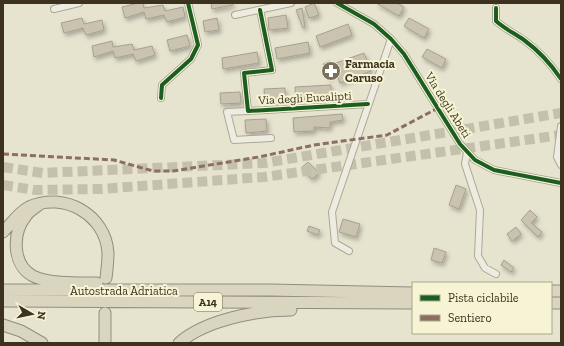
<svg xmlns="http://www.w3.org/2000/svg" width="564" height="346" font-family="'Zilla Slab',serif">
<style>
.building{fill:#cac3af;stroke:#a7a08e;filter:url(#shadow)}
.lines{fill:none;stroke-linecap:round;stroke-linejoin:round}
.trunk-tunnel{stroke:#c4c0ac;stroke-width:10;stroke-dasharray:10 5;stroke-linecap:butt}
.minor-casing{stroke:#aca898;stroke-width:8}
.motorway-casing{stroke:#918d7e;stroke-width:13}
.minor{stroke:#eeece1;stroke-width:6}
.motorway{stroke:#dad5bf;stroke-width:11}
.quiet{stroke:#8d6e63;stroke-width:3;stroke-dasharray:6 3;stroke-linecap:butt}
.cycleway-casing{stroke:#f7f4d5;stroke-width:6}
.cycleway{stroke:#1b5e20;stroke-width:4}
.labels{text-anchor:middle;stroke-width:4;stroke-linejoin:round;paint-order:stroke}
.shield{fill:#f7f4d5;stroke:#746c56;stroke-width:1}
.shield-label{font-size:11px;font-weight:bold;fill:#3c321f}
.poi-label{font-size:12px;font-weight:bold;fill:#3c321f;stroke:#f7f4d5;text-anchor:start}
.street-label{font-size:12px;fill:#3c321f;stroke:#f7f4d5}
</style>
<defs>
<filter id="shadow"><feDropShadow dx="2" dy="3" stdDeviation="2" flood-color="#0004"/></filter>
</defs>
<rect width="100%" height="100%" fill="#e6e4cf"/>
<!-- building -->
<path class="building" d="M138,3H143L144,8L163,5L165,11L183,7L185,17L167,22L164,15L146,19L144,12L125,18L122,7Z
M211,3H233V5L212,9Z
M314,3L319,15L309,18L305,7Z
M376,3H397L404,7L399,16Z
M302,8L305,27L303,28L296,10Z
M286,15L288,28L269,30L268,18Z
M82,18L84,24L102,20L104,30L86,35L83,28L64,33L61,23Z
M217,18L219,30L205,32L203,21Z
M409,18L429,29L424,38L404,26Z
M348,24L352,35L320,47L316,36Z
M187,35L190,46L170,51L167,40Z
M112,41L113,47L132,44L134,50L152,46L155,55L136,61L133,54L115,58L113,51L94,57L92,46Z
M308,42L310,53L277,59L275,48Z
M427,49L446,59L442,68L422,57Z
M257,52L259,63L223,69L222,58Z
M364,53L371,71L340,83L333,64Z
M330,61V80L323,64Z
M331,85V98L296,100L295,87Z
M285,88V101L265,102L264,89Z
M240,92L241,103L221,104L220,93Z
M342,114L343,120L330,122V128L314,127V131L294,132L293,118Z
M266,119L267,131L246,133L245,120Z
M308,162L319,173L312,179L301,168Z
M456,185L466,189L459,209L449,205Z
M530,210L537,217L531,223L542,232L538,237L521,220Z
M343,219L360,224L356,237L339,232Z
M309,226L320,230L318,235L307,231Z
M516,227L521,234L512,241L507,234Z
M434,248L446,252L442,263L431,260Z
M504,260L514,268L511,272L501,265Z"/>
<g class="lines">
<!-- trunk-tunnel -->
<path class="trunk-tunnel" d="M3,167L43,173L264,163L561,113
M3,185L35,190L100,189L264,177L561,135"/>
<defs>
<path id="minor" d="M337,3L374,24L391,39L404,54L460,144L475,160L494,170L561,183
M496,8V21C505,29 514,33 524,40C539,51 551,64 561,79
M54,9L79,3
M260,10L272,70L244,73L248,111L368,104
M235,15L291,3
M161,98L162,85L191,59L198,45L188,3
M248,111L227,112L234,140L271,138
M561,126L557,157L561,165
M467,152L465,164L480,210L478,256L485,268L496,274
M349,251L335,243L332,212L391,39"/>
<path id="motorway" d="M40,204C35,208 29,211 26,216C12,233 12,265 33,276C49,284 79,283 97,283
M3,232C11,224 19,212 29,207C64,191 106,215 108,253C108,261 107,270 106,278
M3,290H270L413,293
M551,291H561
M3,301L413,303
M551,303H561
M105,313V343
M3,325L21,331L42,343
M179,343C205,320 257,310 291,310"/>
</defs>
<!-- minor casing -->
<use href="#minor" class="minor-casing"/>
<!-- motorway casing -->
<use href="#motorway" class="motorway-casing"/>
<!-- minor -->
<use href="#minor" class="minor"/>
<!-- motorway -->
<use href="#motorway" class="motorway"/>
<!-- quiet -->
<path class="quiet" d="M3,154L114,160L153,171H173L259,157L314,145L387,135L438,108"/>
<defs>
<path id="cycleway" d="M337,3L374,24L391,39L404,54L460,144L475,160L494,170L561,183
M496,8V21C505,29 514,33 524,40C539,51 551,64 561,79
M260,10L272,70L244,73L248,111L368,104
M161,98L162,85L191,59L198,45L188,3"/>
</defs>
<!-- cycleway casing -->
<use href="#cycleway" class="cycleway-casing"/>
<!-- cycleway -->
<use href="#cycleway" class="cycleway"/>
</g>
<!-- icons -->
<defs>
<symbol id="pharmacy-disc" viewBox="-11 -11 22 22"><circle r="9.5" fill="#78705d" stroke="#f7f4d5"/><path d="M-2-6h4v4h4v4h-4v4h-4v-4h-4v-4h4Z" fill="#fff"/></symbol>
</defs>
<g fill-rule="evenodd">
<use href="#pharmacy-disc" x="320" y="60" width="22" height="22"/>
</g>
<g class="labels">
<!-- shield labels -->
<rect class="shield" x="194" y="293" width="28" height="18" rx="3"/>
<g class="shield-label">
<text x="208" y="306">A14</text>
</g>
<!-- poi labels -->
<g class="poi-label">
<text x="345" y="68">Farmacia<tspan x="345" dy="14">Caruso</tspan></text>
</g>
<!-- street labels -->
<g class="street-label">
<text transform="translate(305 98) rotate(-3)" y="4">Via degli Eucalipti</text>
<text transform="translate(448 105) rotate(58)" y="4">Via degli Abeti</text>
<text x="124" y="295">Autostrada Adriatica</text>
</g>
</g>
<!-- border -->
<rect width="564" height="346" fill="none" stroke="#3c321f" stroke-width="8"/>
<!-- legend -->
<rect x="412" y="282" width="140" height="52" fill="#f7f4d5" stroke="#aca68c"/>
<rect x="420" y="295" width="20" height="6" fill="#1b5e20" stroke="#aca68c"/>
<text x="448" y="302" font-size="12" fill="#3c321f">Pista ciclabile</text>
<rect x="420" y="315" width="20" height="6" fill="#8d6e63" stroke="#aca68c"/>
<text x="448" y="322" font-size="12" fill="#3c321f">Sentiero</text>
<!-- north arrow -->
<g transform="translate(32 314) rotate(99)" stroke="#f7f4d5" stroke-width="3" paint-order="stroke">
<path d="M0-3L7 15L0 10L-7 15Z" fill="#3c321f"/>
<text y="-6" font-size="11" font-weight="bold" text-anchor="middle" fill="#3c321f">N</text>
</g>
</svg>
